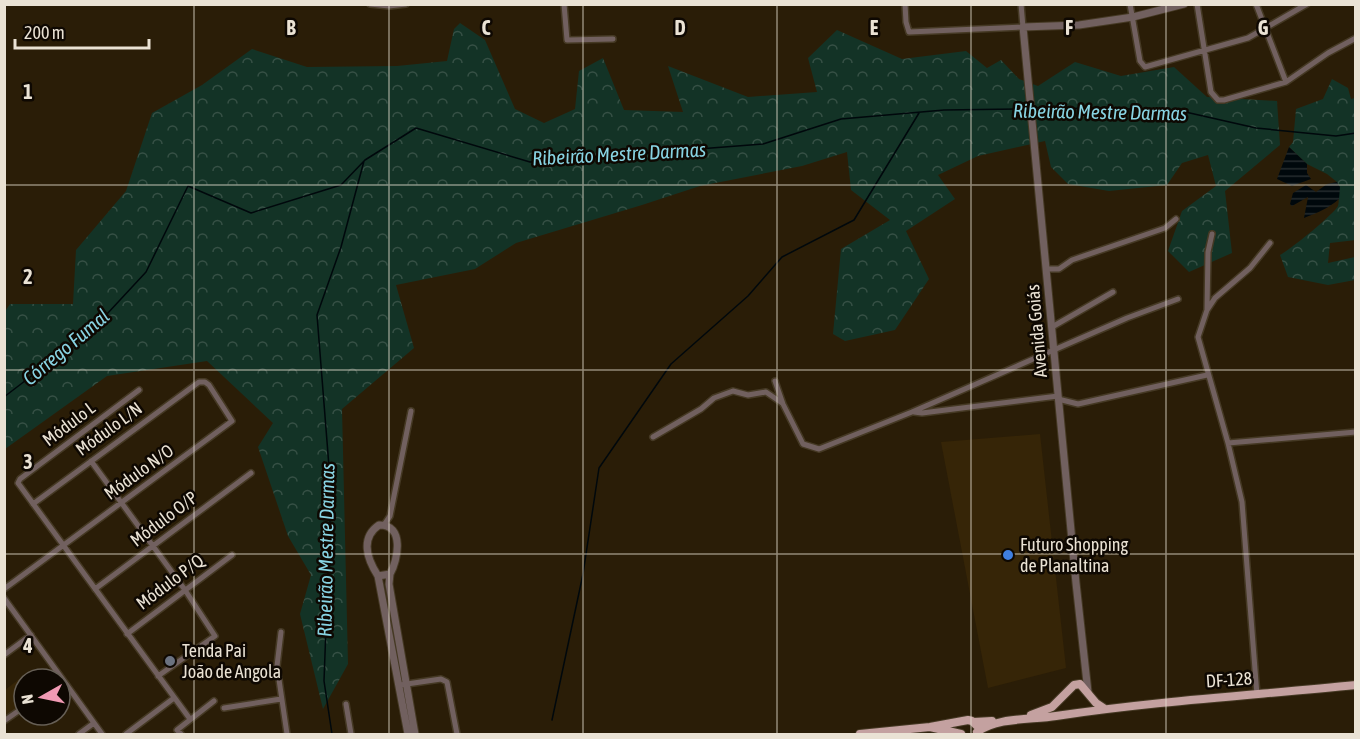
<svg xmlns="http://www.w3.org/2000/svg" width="1360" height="739" font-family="'Asap Condensed',sans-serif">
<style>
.built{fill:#362507}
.forest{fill:url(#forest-crowns)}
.water{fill:url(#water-rules)}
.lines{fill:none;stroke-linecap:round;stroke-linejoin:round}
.stream{stroke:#00080c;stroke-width:1.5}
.minor-casing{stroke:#453924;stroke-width:8}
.tertiary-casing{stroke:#453924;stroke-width:9}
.primary-casing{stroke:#453924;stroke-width:10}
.minor{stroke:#71605f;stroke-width:5}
.tertiary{stroke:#71605f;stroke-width:7}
.primary{stroke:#c4a1a0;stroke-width:8}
.grid{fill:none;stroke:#eae2d4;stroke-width:1.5;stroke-opacity:0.55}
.shop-dot{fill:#3f7fe0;stroke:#0e0802;stroke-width:2}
.worship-dot{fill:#6b7280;stroke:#0e0802;stroke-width:2}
.labels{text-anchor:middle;stroke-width:5;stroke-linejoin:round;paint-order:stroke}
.street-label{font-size:18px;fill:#eae2d4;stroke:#0e0802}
.poi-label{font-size:18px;fill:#eae2d4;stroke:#0e0802;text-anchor:start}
.water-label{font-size:20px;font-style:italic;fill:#88d3e2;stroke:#0e0802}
.grid-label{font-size:20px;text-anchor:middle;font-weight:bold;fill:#eae2d4;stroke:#0e0802;stroke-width:5;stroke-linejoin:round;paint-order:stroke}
</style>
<defs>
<pattern id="forest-crowns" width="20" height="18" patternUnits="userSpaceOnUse" patternTransform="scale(1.5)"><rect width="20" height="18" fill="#133326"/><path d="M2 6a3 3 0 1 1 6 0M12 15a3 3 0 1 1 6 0" fill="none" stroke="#365045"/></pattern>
<pattern id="water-rules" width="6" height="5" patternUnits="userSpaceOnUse" patternTransform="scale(1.5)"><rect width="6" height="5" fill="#00080c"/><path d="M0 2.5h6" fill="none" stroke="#252c2e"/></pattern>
</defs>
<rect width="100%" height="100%" fill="#2a1d07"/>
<!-- built -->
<path class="built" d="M1040,434L1066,668L988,688L941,442Z
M23,676L26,679H24V704L5,718V690Z"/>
<!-- forest -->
<path class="forest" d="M460,23L485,40L515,109L544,123L575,109L579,71L603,58L624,110L683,112L668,66L748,97L817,92L808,58L837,30L902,59L966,51L987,68L1001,60L1019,79L1038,86L1075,62L1121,76L1174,67L1207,97L1277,101L1280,145L1225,191L1232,253L1189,272L1168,251L1182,211L1216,186L1208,155L1182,163L1167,185L1109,191L1068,184L1051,167L1045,141L978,156L938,175L955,199L906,231L929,279L895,330L845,341L833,334L841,249L890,220L851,190L847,152L802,166L700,186L642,205L516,243L475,269L396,285L414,348L342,409L348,664L323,709L300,614L311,575L288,536L258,447L273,423L207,361L107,376L5,449L4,313L10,304H73L76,250L126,191L152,113L202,85L252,49L307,67L397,66L447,61L454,29Z
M1332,79L1348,88L1351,99L1355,98L1356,240L1330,243L1328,263L1355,257V280L1328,285L1288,277L1280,255C1290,250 1334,214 1338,206C1340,198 1338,190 1337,182L1327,174L1307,164L1289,147L1293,142L1296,109L1323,99Z"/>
<!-- water -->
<path class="water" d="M1289,147L1307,164V173L1311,179L1292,186L1277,179Z
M1337,182L1340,187L1339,199C1329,208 1317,213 1304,218L1308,197L1292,206L1290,204L1293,193L1306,185L1316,192L1327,184Z"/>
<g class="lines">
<!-- stream -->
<path class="stream" d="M1035,109L1103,108L1181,111L1256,128L1336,136L1356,133
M4,397L94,328L146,272L188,186L251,213L341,185L365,160L416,128L530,162L763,144L841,119L944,110L1027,109
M552,720L583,574L599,468L671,364L748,296L782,257L854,220L919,113
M332,734L324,681L331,492L317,315L341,247L364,161"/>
<defs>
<path id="minor" d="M370,4L389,6L406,4
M564,4L567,40L613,39
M905,4L906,22L909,32L1023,27L1021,4
M1130,4L1140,61L1145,67L1248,38L1307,4
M1197,4L1211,92L1218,100H1224L1286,82L1328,53L1356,38
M1256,4L1286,82
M1046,269H1059L1072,260L1165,228L1176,219
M1207,310L1208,252L1212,234
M1052,327L1113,292
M775,381L783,404L803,444L819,449L912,412L1127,318L1178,299
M139,390L20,479L18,483L190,719
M1058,399L1078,404L1207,375
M914,412L922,413L1058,396
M653,437L701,409L714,398L733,391L748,395L766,392L782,403
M1228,443L1356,432
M91,461L185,590L215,636L158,676
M384,525L390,516L411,411
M4,589L232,421L209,385L205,382H199L33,504
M95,589L251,473
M4,598L102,734
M281,632L277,666L287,734
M127,634L232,555
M4,655L31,635
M400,685L441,679L447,682L457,734
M1257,695L1242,502L1228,443L1198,337L1207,310L1215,298L1250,268L1270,243
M346,704L351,734
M224,708L281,699
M4,721L24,707
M79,734L94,723
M126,734L174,698
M181,734L177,730L214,701"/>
<path id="tertiary" d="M379,525C405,524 398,560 390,574L378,576C367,559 360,538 379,525Z
M390,574L389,584L415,734
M378,576L408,734
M1088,692L1076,583L1023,27L1079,25L1133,17L1184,4"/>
<path id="primary" d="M1031,715L1052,707L1074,685L1080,684L1096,703L1105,709
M974,722L992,721
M930,727L961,734
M977,732C998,717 1031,720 1056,716C1156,701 1256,695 1356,685
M860,734L930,727L968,720L972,721L977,726"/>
</defs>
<!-- minor casing -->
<use href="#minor" class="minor-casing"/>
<!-- tertiary casing -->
<use href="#tertiary" class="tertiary-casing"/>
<!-- primary casing -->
<use href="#primary" class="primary-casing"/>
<!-- minor -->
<use href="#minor" class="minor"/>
<!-- tertiary -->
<use href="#tertiary" class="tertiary"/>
<!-- primary -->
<use href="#primary" class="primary"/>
</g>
<!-- grid -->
<path class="grid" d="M194,4V734M389,4V734M583,4V734M777,4V734M971,4V734M1166,4V734M4,185H1356M4,370H1356M4,554H1356"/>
<!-- markers -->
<circle class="shop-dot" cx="1008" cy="555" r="6"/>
<circle class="worship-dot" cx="170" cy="661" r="6"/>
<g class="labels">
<!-- street labels -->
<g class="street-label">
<text transform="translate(1037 331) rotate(-95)" y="6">Avenida Goiás</text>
<text transform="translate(69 424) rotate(-37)" y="6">Módulo L</text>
<text transform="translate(109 429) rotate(-36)" y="6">Módulo L/N</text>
<text transform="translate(139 472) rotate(-36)" y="6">Módulo N/O</text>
<text transform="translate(164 519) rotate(-37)" y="6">Módulo O/P</text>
<text transform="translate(170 582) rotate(-37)" y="6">Módulo P/Q</text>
<text transform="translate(1229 680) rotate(-4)" y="6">DF-128</text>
</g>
<!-- poi labels -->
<g class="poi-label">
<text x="1020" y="551">Futuro Shopping<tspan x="1020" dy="21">de Planaltina</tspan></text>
<text x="182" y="657">Tenda Pai<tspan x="182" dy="21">João de Angola</tspan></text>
</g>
<!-- water labels -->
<g class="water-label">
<text transform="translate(1100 112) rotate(1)" y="7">Ribeirão Mestre Darmas</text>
<text transform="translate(619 154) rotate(-3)" y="7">Ribeirão Mestre Darmas</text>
<text transform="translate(66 347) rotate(-40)" y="7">Córrego Fumal</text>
<text transform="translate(326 550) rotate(-89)" y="7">Ribeirão Mestre Darmas</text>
</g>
</g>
<g class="grid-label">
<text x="291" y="35">B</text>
<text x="486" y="35">C</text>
<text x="680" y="35">D</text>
<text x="874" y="35">E</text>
<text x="1069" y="35">F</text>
<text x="1263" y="35">G</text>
<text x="28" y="99">1</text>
<text x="28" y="284">2</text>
<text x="28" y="469">3</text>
<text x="28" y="653">4</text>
</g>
<!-- border -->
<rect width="1360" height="739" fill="none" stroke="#eae2d4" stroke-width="12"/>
<!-- north arrow -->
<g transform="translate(42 697) rotate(261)"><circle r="28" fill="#0e0802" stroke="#665f56" stroke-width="1.5"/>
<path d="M0-4.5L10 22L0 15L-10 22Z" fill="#f19ab4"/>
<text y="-9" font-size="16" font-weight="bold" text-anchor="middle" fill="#eae2d4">N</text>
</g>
<!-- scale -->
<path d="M15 39v9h134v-9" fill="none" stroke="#eae2d4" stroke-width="3"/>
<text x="24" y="39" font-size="18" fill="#eae2d4" stroke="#0e0802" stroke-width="4.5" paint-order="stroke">200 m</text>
</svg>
